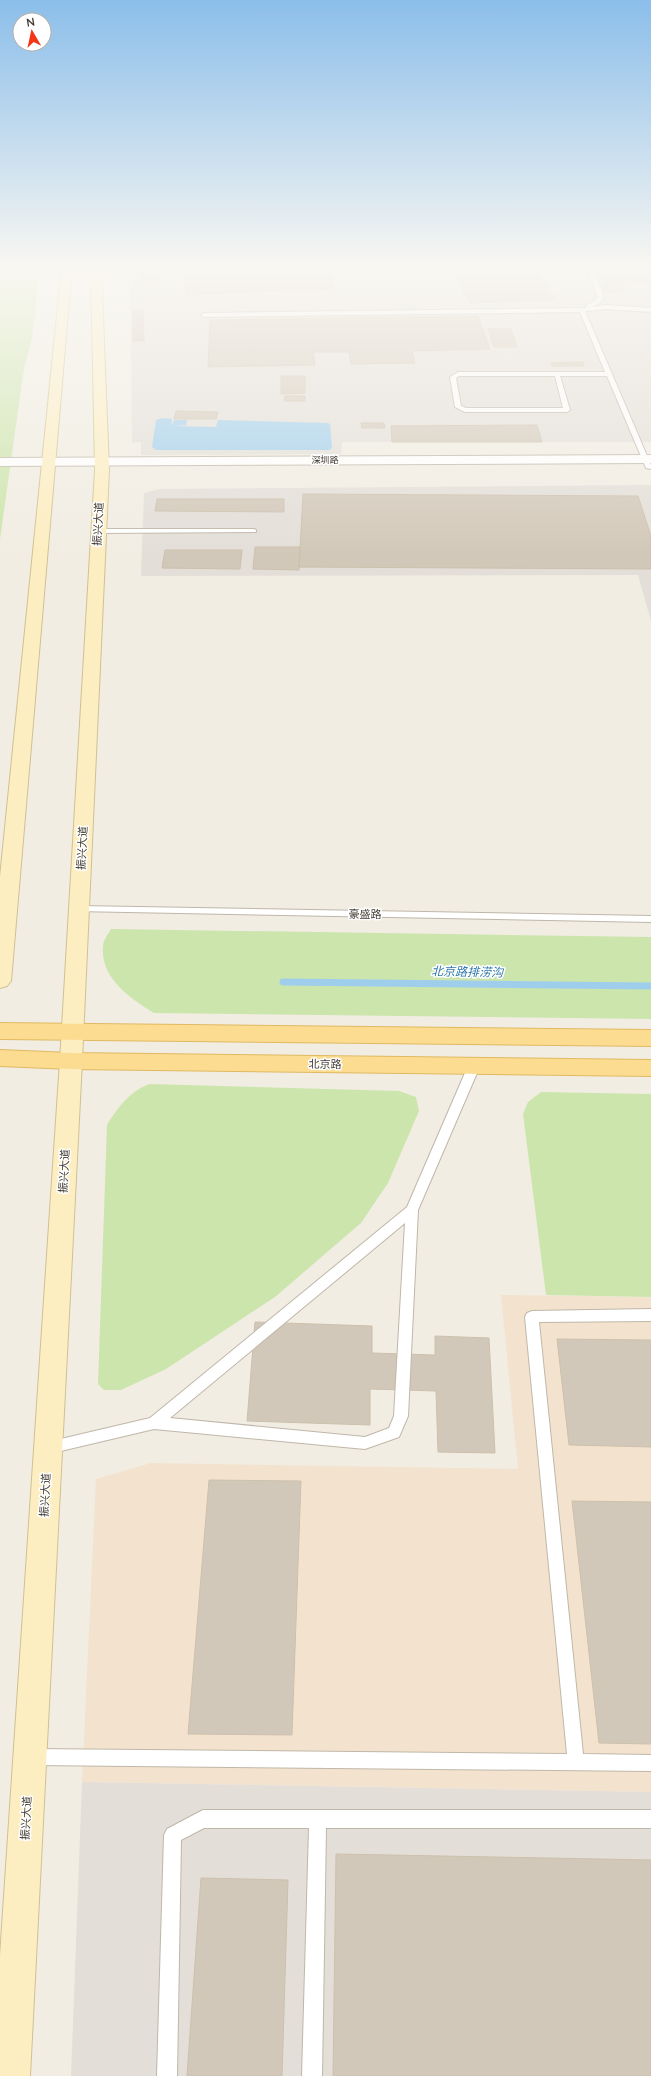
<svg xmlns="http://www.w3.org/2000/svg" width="651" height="2076" font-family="Lato,'Noto Sans SC',sans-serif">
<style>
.commercial{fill:#f3e3ce}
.industrial{fill:#e3ded8}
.green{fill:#cce5ac}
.water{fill:#9fceed}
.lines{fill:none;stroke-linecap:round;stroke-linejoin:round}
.stream{stroke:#9fceed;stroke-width:7}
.building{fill:#d2c8b9;stroke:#cdc0ac}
.service-casing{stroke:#bfb7a9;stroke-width:2}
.tertiary-casing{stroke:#bfb7a9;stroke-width:2}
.secondary-casing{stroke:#d0c093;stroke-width:2}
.primary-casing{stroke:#e0b962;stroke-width:2}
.service{fill:#fff;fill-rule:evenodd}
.tertiary{fill:#fff;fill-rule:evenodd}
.secondary{fill:#fdeec1;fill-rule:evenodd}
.primary{fill:#fbdc91;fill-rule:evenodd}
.labels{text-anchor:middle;stroke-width:3;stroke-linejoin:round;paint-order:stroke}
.far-street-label{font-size:9px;fill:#423c33;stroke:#fff}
.street-label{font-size:11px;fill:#423c33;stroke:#fff}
.water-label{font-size:12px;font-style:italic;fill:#3078ab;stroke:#fff}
</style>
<rect width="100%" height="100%" fill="#f1ede3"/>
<!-- commercial -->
<path class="commercial" d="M501,1295L651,1297V1792L82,1782L96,1479L151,1463L518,1469Z"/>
<!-- industrial -->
<path class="industrial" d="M130,266H651V442H342L341,454L141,455V442L132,443Z
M651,485V621L638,575L141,576L144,493L159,489Z
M82,1782L651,1792V2076H71Z"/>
<!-- green -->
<path class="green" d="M0,266H40L32,338L24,368L0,539Z
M111,929L651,937V1019L154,1013C130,998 100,978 103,946C103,941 108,934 111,929Z
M150,1084L399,1091L416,1097L419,1111L388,1183L361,1223L275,1297L166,1369L121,1390H104L98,1384L107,1125C117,1108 131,1090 150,1084Z
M541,1092L651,1094V1297L546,1295L523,1114L528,1102Z"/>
<!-- water -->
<path class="water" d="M162,418L172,419L171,426L174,420H187L186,425L175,426L216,427L218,420L328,423L330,424L332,448L329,450H156L152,447L156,420Z"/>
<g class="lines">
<!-- stream -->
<path class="stream" d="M283,982L651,986"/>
</g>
<!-- building -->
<path class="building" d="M139,266H157L159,282H141Z
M181,266H274L281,291L186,295Z
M274,266H326L335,289L281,291Z
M538,273L556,300L470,303L455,276Z
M605,276L651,279V284L604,282Z
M604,282L623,283L622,293L603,292Z
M143,310L144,341H133V311Z
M478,316L490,349L412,351L415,363L351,364L349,352H313L315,365L208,367L210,320Z
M488,329H511L517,347H494Z
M583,362L584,366H552L551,363Z
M281,376H305V393L281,394Z
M285,396H305V401H284Z
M176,411L218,412L216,419H174Z
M361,423H384L385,428H362Z
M537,425L542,442H392L391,426Z
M303,494L638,496L651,536V569L299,567Z
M157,499H284V512L155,511Z
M255,547H300L299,570L253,569Z
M165,550H242L240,569L162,568Z
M255,1322L372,1326V1353L435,1355V1336L489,1338L495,1453L438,1452L436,1391L370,1389V1425L247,1421Z
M557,1339L651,1340V1447L569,1445Z
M209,1480L301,1481L292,1735L188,1734Z
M572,1501L651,1502V1744L599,1743Z
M336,1854L651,1860V2076H333Z
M201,1878L288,1880L282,2076H187Z"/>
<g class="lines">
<defs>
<path id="service" d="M586,266H592L604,298L600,303L592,307L606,305L651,308V312L606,309L585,311L651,465V469L646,468L607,376H560L570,410L567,412H465L455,407L450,377L458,372H605L580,312L204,317L201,315L204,313L586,308V306L598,298ZM459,376H555L563,408H466L461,406L456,378Z
M254,529L256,530V532L98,533L94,531L98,529Z
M79,906L651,916V922L75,911L74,909L75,907Z
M474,1062L480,1066L418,1210L408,1416L399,1437L365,1449L154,1429L48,1454L43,1453L41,1448L43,1443L48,1442L150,1418L407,1207L468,1066ZM405,1223L394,1416L389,1428L365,1437L170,1418Z
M651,1309V1321L539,1322L583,1754L651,1755V1771L32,1765L26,1763L24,1757L26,1751L32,1749L567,1754L525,1317L527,1313L532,1311Z
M203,1810H651V1828H326L322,2076H302L309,1828H204L181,1840L177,2076H157L164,1835L167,1829Z"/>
<path id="tertiary" d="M651,455V463L0,466V458Z"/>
<path id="secondary" d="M62,266H72L11,981L7,986L0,988V877Z
M91,266H101L109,470L82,1061L30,2076H0V1956L60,1061L95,470Z"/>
<path id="primary" d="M0,1023L651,1030V1046L0,1039Z
M0,1050L71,1053L651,1060V1076L71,1069L0,1066Z"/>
</defs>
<!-- service casing -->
<use href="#service" class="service-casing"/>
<!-- tertiary casing -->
<use href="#tertiary" class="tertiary-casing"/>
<!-- secondary casing -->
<use href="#secondary" class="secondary-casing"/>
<!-- primary casing -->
<use href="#primary" class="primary-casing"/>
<!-- service -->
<use href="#service" class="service"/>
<!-- tertiary -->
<use href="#tertiary" class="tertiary"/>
<!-- secondary -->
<use href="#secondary" class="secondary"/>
<!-- primary -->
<use href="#primary" class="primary"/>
</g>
<!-- sky -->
<linearGradient id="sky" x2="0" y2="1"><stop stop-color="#8bbeea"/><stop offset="0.48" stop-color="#f9f7f2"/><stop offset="1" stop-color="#f9f7f2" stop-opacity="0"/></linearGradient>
<rect width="651" height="556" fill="url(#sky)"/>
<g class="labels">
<!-- far-street labels -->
<g class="far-street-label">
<text x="325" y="463">深圳路</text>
</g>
<!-- street labels -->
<g class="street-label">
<text transform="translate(98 524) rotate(-87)" y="4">振兴大道</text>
<text transform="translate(82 848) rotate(-87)" y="4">振兴大道</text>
<text transform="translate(365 914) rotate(1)" y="4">豪盛路</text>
<text transform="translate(325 1064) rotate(1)" y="4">北京路</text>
<text transform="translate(64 1171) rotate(-87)" y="4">振兴大道</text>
<text transform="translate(45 1495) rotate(-87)" y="4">振兴大道</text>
<text transform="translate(26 1818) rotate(-87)" y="4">振兴大道</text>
</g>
<!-- water labels -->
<g class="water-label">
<text transform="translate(467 972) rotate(1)" y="4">北京路排涝沟</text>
</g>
</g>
<!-- north arrow -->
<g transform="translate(32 32) rotate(351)"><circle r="19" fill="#ffffff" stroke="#b3b1ad"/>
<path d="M0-3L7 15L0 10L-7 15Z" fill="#f43617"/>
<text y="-6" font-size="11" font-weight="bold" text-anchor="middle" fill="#423c33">N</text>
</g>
</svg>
